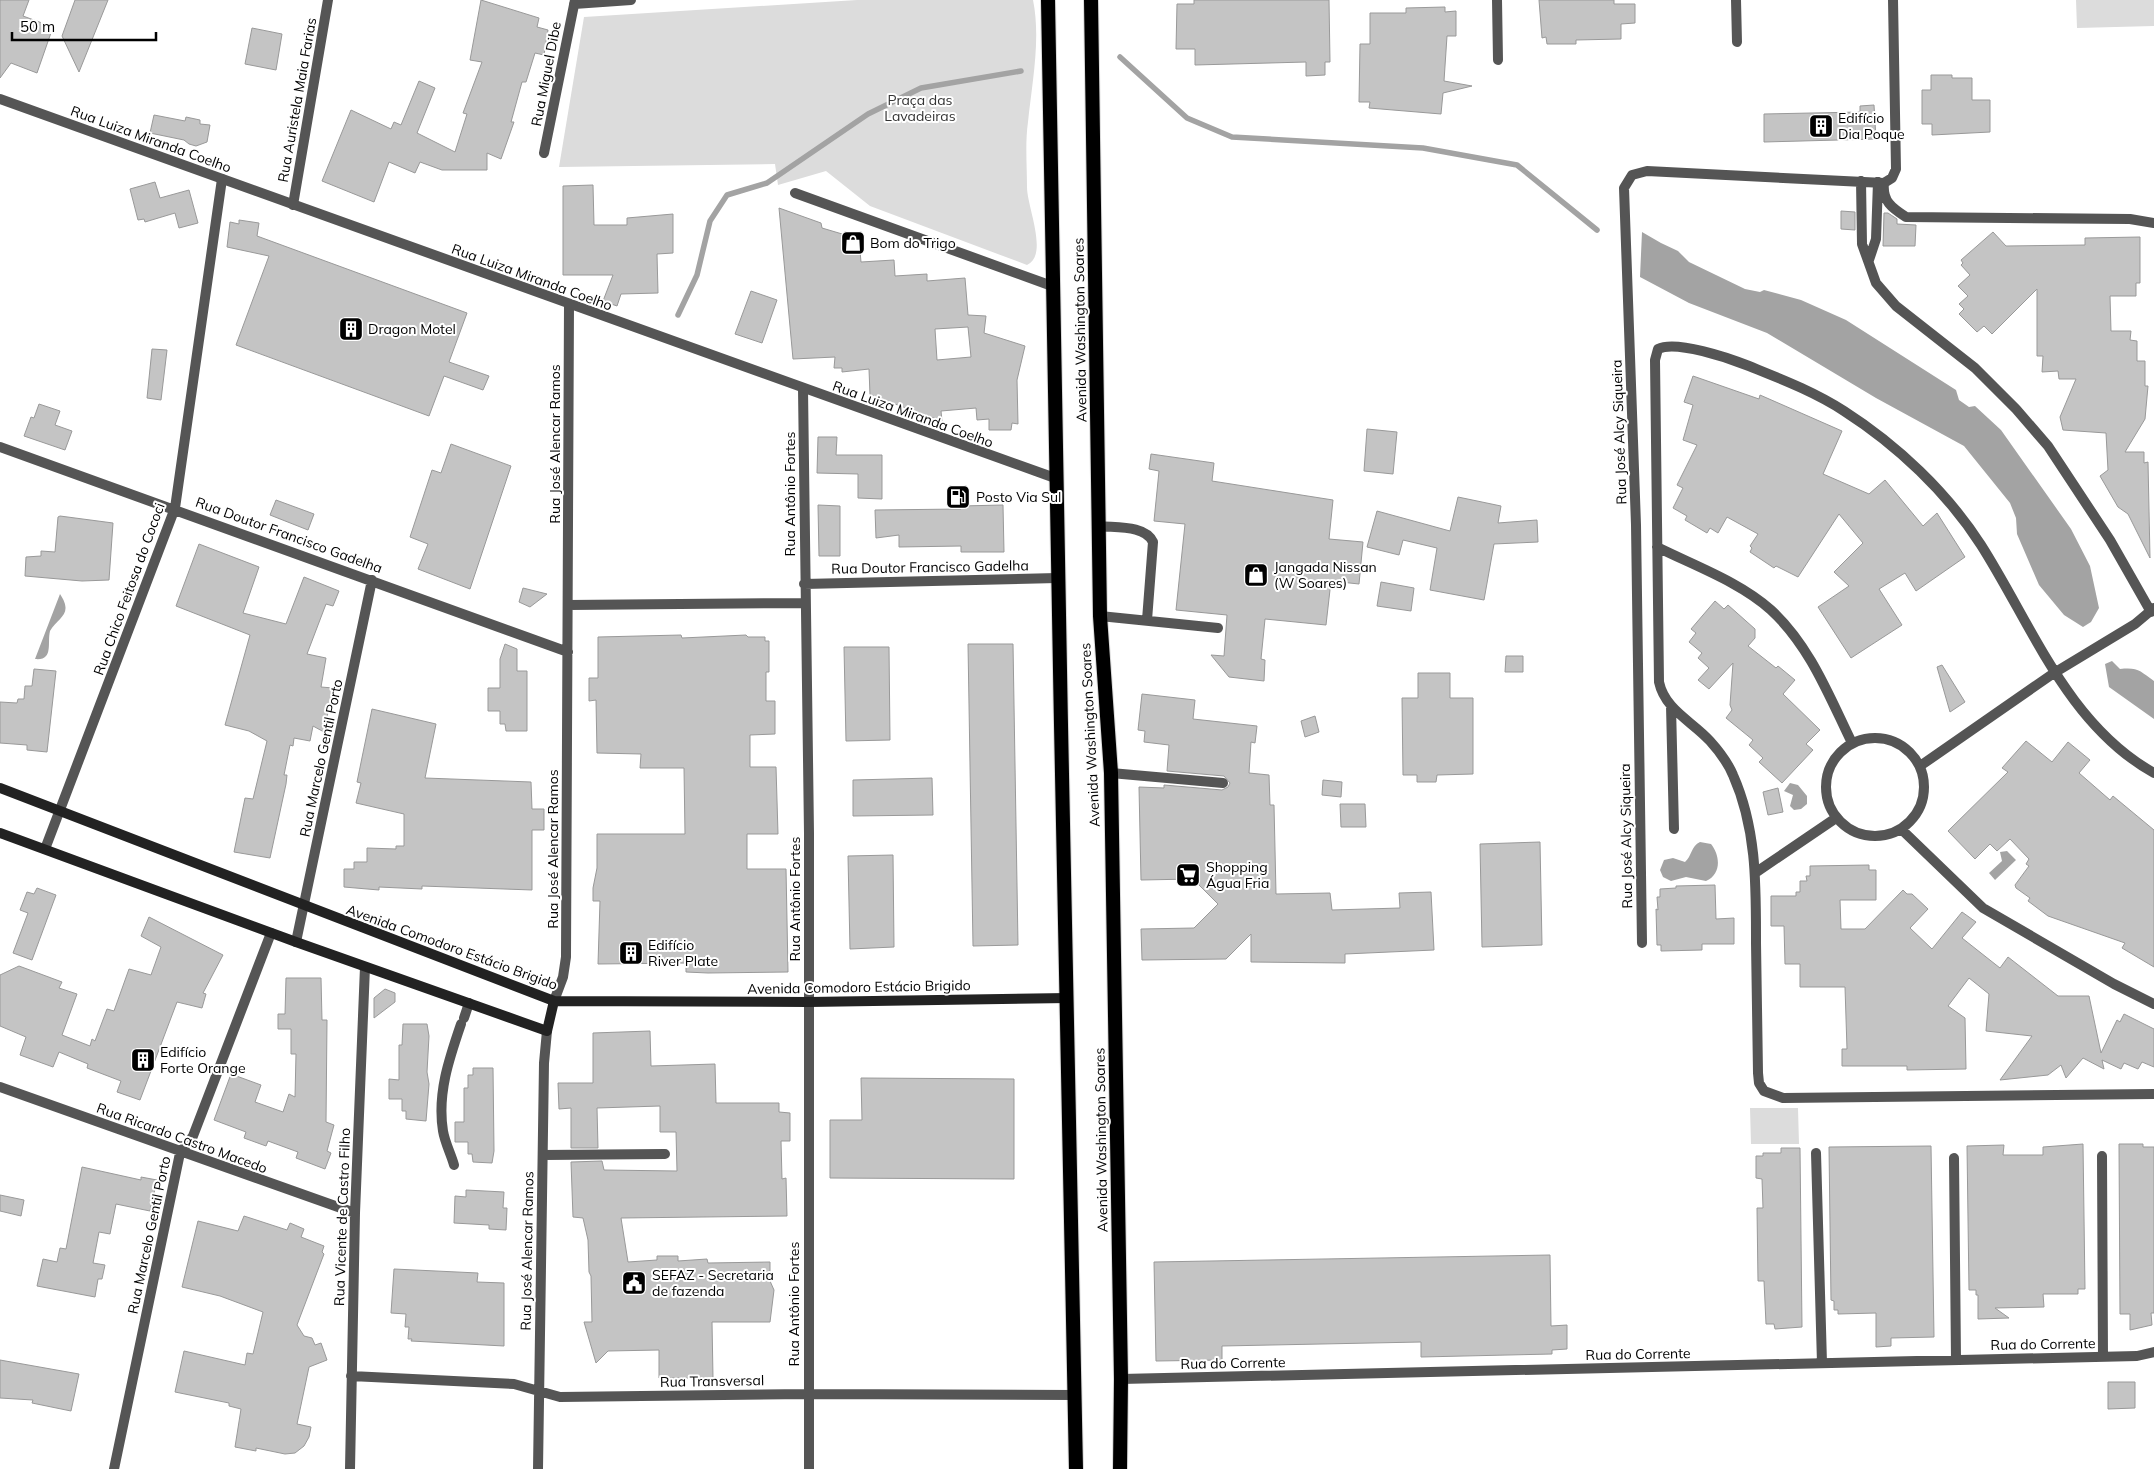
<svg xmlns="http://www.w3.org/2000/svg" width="2154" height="1469" font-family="Mulish,sans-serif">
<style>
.green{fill:#dcdcdc}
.water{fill:#a3a3a3}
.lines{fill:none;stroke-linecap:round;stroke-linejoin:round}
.stream{stroke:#a3a3a3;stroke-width:5.5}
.building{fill:#c4c4c4;stroke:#999;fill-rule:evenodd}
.trunk-casing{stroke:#dbdbdb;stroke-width:16}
.service{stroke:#555;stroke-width:10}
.minor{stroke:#555;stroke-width:10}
.tertiary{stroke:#555;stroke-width:10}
.secondary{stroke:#222;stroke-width:10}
.trunk{stroke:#000;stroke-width:14}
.labels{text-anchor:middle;stroke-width:4;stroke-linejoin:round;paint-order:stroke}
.street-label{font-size:14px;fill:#000;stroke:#fff}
.park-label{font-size:14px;fill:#333;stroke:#fff}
.poi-label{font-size:14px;fill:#000;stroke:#fff;text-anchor:start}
</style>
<rect width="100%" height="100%" fill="#fff"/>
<!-- green -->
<path class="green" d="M857,0H1033C1041,39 1032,83 1028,122C1025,143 1027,166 1027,187C1027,207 1049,255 1027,265L870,206L826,171L778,185L775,164L559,167L584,17Z
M2076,0H2154V26L2077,28Z
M1750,1108H1798L1799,1144H1751Z"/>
<!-- water -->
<path class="water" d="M1642,232L1661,243L1678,251L1689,262L1745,289L1760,292L1764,290L1801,300L1846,320L1956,390L1959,400L1969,407L1975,406L2001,430L2071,529L2090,566L2099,608L2091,622L2083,627L2064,615L2039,585L2017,534L2016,518L2010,503L1964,446L1876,398L1767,333L1689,303L1640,277Z
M60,594C74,615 58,617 50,631C47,643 54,661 35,659Z
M2112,661L2120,669C2138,667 2140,671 2154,681V719L2109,687L2105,664Z
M1790,783L1798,785L1807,796V804L1801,809L1794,810L1790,806L1793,795L1784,791Z
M1700,842L1711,844C1720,855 1722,874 1706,881L1686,877L1671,881L1663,877L1660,870L1664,860L1673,858L1685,862C1692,856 1691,846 1700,842Z
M2000,852L2007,851L2016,860L1995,880L1989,873L2002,861Z"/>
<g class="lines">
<!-- stream -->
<path class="stream" d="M1120,57L1187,118L1232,137L1423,148L1517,165L1597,230
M678,315L697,275L710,221L727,195L767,183L868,114L921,88L1021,71"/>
</g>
<!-- building -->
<path class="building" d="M0,0H29L23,16L53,27L37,73L11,63L0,78Z
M75,0H108L79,72L62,36Z
M481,0L539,18L537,27L548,30L544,55L535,53L526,82H522L511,122H514L501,159L487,153V170H442L420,162L415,173L389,162L374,202L322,181L351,110L391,129L394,122L401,125L419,81L435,88L417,133L455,152L467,114L463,113L482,62L470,60Z
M1194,0H1329L1330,62H1325V75L1306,76V62L1195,65V49H1176L1177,4H1194Z
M1539,0H1614V4H1635V23L1621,24V39L1576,40V44H1547L1546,37L1542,38Z
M1445,7V12L1456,11V36H1447L1444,81L1472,86L1443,93L1441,114L1369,108L1370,102H1359L1360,44H1370V13H1406V8Z
M252,28L282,34L276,70L245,64Z
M1931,75H1952V78H1972V100H1990V132L1932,135V124H1922V90H1931Z
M1874,105L1876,139L1764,142V114L1860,112V106Z
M154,115L185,121L186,117L200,120V124L210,125L207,142L196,146L189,144L184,140L150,133Z
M155,182L160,198L189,190L198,223L179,228L175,213L145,222L144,219L138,220L130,189Z
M593,185L594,225H627V218L673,214V253L657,254L658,293L621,294L617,306L603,301L613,275H563V186Z
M779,208L821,223L822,228L859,239L861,262L894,260L895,276L927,274V281L965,278L968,315L986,316L984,333L1025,346L1017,380L1018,424L1012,423L1011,430H989V419L977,420L976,408L941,411L942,421L870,395L869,369L842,372V368H834L835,357L793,359ZM968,327L971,357L937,360L935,329Z
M1841,211L1855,212V230L1841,229Z
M1884,213H1888L1897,219V224L1916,225L1915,246H1883Z
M239,220L259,223L257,236L467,313L449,362L489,376L483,390L444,376L429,416L236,345L269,256L227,247L230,222L239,224Z
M1993,232L2006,246L2085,245V238L2140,237V283H2136V296H2110L2111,331H2131L2130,340L2137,341V361H2145V386H2148L2145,419L2125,452H2144V463L2148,462L2150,558L2128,514L2118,507L2100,476L2108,470L2106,433L2063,430L2060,417L2076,379H2059L2058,371L2042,372L2043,356H2037V289L1992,334L1984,326L1977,332L1959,314L1964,309L1959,304L1968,296L1958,286L1970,275L1961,265L1963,263L1961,260Z
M751,291L777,300L762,343L735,334Z
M152,349L167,350L161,400L147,398Z
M1693,376L1759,399L1760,395L1842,431L1823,474L1869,494L1885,480L1923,526L1937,513L1965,557L1916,591L1905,573L1879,589L1902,625L1851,658L1818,607L1849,586L1834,572L1863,543L1839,514L1798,577L1776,566L1774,568L1750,552L1752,548L1750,546L1758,534L1727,517L1718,533L1710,528L1707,533L1685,520L1687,516L1673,508L1683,488L1677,485L1697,445L1683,440L1693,405L1684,402Z
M39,404L60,411L55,425L72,431L65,450L24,436L31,417L34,418Z
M1367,429L1397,432L1393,474L1364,471Z
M818,437H837L836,455H882V499L858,498V474L817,473Z
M451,444L511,466L470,589L418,569L428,544L410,537L432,470L441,473Z
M1151,454L1214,463L1212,481L1333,500L1329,539L1363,542L1359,584L1331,581L1326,625L1265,619L1261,659L1265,660L1264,681L1229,677L1211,655L1224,656L1227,615L1176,610L1185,524L1154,521L1159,471L1149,469Z
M1458,497L1501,506L1498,523L1537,520L1538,542L1494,544L1484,600L1430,590L1437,548L1403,540L1399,555L1367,547L1377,511L1450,531Z
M276,500L314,514L308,530L270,515Z
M818,505L840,506V556H819Z
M1003,505L1004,552H961V546L899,547V535L876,538L875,510L961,509V506Z
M60,516L113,523L109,580L82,581L25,576L26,557L41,556V551L55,552L58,517Z
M199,544L259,567L243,613L286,624L304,577L339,591L333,606L326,604L307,654L326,658L321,687L333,688L324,732L313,726L310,741L294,738L293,746L290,745L284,775H287L286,784L270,858L234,852L245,798L253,799L267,741L249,731L225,725L250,635L176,606Z
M1381,582L1414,588L1411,611L1377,606Z
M523,588L547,594L530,607L519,602Z
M1715,601L1724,609L1728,605L1755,629V638L1748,646L1776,668L1778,666L1795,680L1783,694L1820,730L1806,744L1813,750L1782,783L1759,762L1763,758L1749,745L1753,740L1726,718L1732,710L1730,705L1733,663L1709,689L1698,680L1709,668L1698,658L1702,653L1689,642L1696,633L1691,629Z
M681,635L682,638L746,635L748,637H765V641H769V672H766V701H775V734L750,735V767H776L778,834H747V869H786L788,972L708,973L686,972V963L598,964L600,901H593V888L597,868V834H685L684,768H640L641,754L597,753L596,700L589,701V678H598V637Z
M505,644L517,649V671H527V731H506L505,724H500V711H488V688H500V659Z
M968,644H1013L1018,945L973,946Z
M844,647H889L890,740L846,741Z
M1506,656H1523V672H1505Z
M1942,665L1965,702L1950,712L1937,667Z
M34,669L56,671L47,752L27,750V745L0,743V702L17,703L18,699H24L25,686H32Z
M1418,673H1450V698H1473V774L1437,775L1436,782H1417V775H1403L1402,698H1418Z
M1142,694L1195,700L1193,719L1257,726L1255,743L1251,742L1249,773L1269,775L1270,805H1274L1276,894L1330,893L1332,910L1400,908L1399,893L1431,892L1434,950L1345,954V963L1251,962V934L1226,959L1142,960L1141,929L1194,928L1218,904L1193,879L1141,880L1139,787L1164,788V785L1222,790L1228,787L1230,783L1224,776L1167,771L1169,745L1144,742L1145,731L1138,730Z
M372,709L436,724L425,778L531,782L532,809H544V830H532V890L422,886V889L379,887V890L344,887V869H354V862H367V848L396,849V846H404V814L356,803L361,783L357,782Z
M1315,716L1319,732L1305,737L1301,721Z
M2026,741L2052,762L2068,742L2090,760L2079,773L2110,800L2113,796L2154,830V967L2122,948L2125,943L2048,916L2028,901L2030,898L2016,888L2015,885L2029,866L2026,864L2029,859L2010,839L1997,851L1990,844L1975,859L1948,831L2008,772L2002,768Z
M932,778L933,815L853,816V780Z
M1323,780L1342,782L1341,797L1322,795Z
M1778,788L1783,812L1768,815L1763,792Z
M1340,804H1365L1366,827H1341Z
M1540,842L1542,945L1482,947L1480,844Z
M893,855L894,947L850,949L848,856Z
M1869,865V870H1876V900H1840L1841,929H1865L1903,890L1907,894H1912L1928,909L1910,928L1932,949L1962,912L1976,922L1962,938L2000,968L2008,957L2058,996H2089L2101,1053L2117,1020L2120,1022L2124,1014L2154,1029V1067L2142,1062L2138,1069L2124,1063L2121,1069L2102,1060L2104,1069L2083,1058L2066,1078L2061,1065L2048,1075L2000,1080L2032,1036L1986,1031L1989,994L1969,978L1948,1006L1965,1018L1966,1069L1907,1070V1066H1842V1049H1847L1845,987H1800V964H1785L1784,926H1771V896H1796V892H1800V881H1807L1806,876H1810V866Z
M1715,885L1716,919L1734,918V944H1702V950L1661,951V945H1657L1656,909L1658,910L1657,897H1660V889L1676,888V886Z
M37,888L56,895L32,960L13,953L28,913L20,910L27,892L34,894Z
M149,917L223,955L203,993L206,994L202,1008L177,1002L140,1100L117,1092L121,1081L87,1068L88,1064L59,1052L53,1067L20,1055L26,1037L0,1026V975L19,966L62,982L59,988L77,994L62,1035L90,1046L92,1039L95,1041L107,1009L114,1011L129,969L151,975L161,947L141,936Z
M286,978H321L322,1020H327L326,1122L334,1125L327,1151L331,1153L325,1169L296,1158L298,1152L268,1141L266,1146L244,1138L246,1132L214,1120L231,1074L261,1085L255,1102L283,1112L289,1094L295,1097L296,1054H291V1029H278V1014H285Z
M385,989L395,993V1002L374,1018V998Z
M403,1024H427L429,1036L427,1072L429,1084L426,1121L406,1119V1111H402V1099H389V1079L399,1080V1045H402Z
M650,1031L651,1066L715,1064L716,1103H779V1112L790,1113V1141H781L782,1179L786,1178L787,1216L621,1218L628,1262L657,1260V1256H678V1261L707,1259L708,1263L770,1262V1281L774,1290L770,1322H712L713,1378H659V1350L608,1351L596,1363L584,1322H592L591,1276L589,1272L588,1240L583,1218L573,1217L571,1162L602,1161L604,1170L677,1171L676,1132H660V1106L597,1108L598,1148H571V1108L559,1109L558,1083H593V1033Z
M473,1068H493L494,1151L492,1163L473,1162L472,1154H468V1142H455V1122H464V1088H468V1075H473Z
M861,1078L1014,1079V1179L830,1178V1120H862Z
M2083,1144L2085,1289H2078V1294H2043L2044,1307L1995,1308L2009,1318L1978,1319V1295H1976V1290H1969L1967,1146L2004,1145L2003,1155H2043V1147Z
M2119,1144H2143V1147H2154V1313H2151L2152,1325L2130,1330V1314H2120Z
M1931,1146L1934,1337L1891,1338V1346L1876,1347V1313L1838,1314V1310H1834V1301L1831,1300L1829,1147Z
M1781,1148H1800L1802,1327L1775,1329L1774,1324H1766L1764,1281H1758L1757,1208H1763L1762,1179L1756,1178V1156H1763V1153H1781Z
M82,1167L141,1180V1177L157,1180L150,1211L116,1204L110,1234L99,1232L93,1263L105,1265L102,1279H98L95,1297L37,1286L43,1259L57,1262L60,1248L66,1249Z
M466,1190L504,1192L503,1208H507L506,1230L489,1229V1225L454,1223L455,1196L466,1197Z
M0,1195L24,1200L21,1216L0,1211Z
M244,1216L287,1230L290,1223L304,1229L301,1237L324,1246L322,1252L324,1254L297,1325L304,1336L312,1338L315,1345L321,1343L327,1360L309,1367L297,1424L311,1427L309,1437L304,1446L295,1453L285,1454L256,1448V1451L235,1447L241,1409L229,1406V1403L175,1392L184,1351L245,1365L247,1353L253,1354L263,1312L220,1296L182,1287L198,1221L238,1231Z
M1550,1255L1551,1326L1567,1325V1349L1552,1350V1354L1421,1357V1342L1222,1346V1360L1156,1361L1154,1262Z
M394,1269L478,1273L477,1282L504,1283V1346L411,1341L412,1339H408L409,1327H405L406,1314L391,1313Z
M0,1360L79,1374L71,1411L32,1403L33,1400L0,1398Z
M2108,1382H2135V1408L2108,1409Z"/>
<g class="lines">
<defs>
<path id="trunk" d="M1048,0C1053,490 1069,979 1076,1469
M1091,0L1100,616L1111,773L1121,1379L1120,1469"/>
</defs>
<!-- trunk casing -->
<use href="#trunk" class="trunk-casing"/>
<!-- service -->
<path class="service" d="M1736,0L1737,42
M1099,526C1116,528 1145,525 1153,542L1147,620
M1100,616L1218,628
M1111,773L1223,783"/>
<!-- minor -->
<path class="minor" d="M1497,0L1498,60
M574,4L631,0
M544,153L575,0
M1861,181L1862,244L1876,283L1896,306L1975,368L2016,409L2048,446L2110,540L2151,612
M1884,183C1882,201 1892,208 1906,217L2130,219L2154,223
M1884,183L1892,178L1896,169L1893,0
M795,193L1052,286
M293,205L328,0
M1869,260L1876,239L1878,182
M803,389L809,833V1469
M0,447L568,652
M1657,547C1695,566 1740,582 1771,610C1810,646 1829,696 1852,743
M804,584L1057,578
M568,605L804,603
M1671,706L1674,829
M1826 787a49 49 0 1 1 98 0a49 49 0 1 1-98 0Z
M1920,766L2054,673L2135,624L2154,608
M2154,773C2067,724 2032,625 1981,545C1947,492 1897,445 1844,411C1815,392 1781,379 1749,366C1729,358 1676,340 1658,349L1655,360L1659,682C1665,710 1692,721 1710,741C1719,751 1728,763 1733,775C1757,829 1756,886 1756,943C1757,986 1757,1030 1758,1073L1759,1083L1764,1091L1783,1098L2154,1094
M1901,829L1983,908L2114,984L2154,1004
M45,849L175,508L222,179
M1755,873L1836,818
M296,942L372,580
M1642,943L1636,525L1624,188L1632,175L1647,171L1884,183
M554,1001L563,977L566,957L569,304
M464,1018L469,1003
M0,1087L355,1213
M1816,1153L1822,1363
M543,1155L665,1154
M2102,1156L2103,1357
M1954,1158L1956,1360
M454,1165C451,1154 445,1143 443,1131C437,1094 449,1059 461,1024
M351,1376L514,1384L560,1397L808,1394L1075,1395
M1121,1379L2137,1356L2154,1352
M114,1469L180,1153L193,1136L271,933
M350,1469L355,1213L365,967
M538,1469L544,1063L547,1031"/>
<!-- tertiary -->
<path class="tertiary" d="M0,99L1055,478"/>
<!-- secondary -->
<path class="secondary" d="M0,788L554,1001L809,1002L1068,998
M0,833L296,942L547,1031L554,1001"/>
<!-- trunk -->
<use href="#trunk" class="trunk"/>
</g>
<!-- icons -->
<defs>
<symbol id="building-square" viewBox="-11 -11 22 22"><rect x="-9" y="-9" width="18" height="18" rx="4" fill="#000" stroke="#fff"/><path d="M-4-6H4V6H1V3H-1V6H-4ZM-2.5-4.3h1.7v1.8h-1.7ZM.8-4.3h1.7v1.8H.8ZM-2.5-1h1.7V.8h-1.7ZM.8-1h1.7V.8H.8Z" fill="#fff"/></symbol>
<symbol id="shop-square" viewBox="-11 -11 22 22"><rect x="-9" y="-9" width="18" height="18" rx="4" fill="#000" stroke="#fff"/><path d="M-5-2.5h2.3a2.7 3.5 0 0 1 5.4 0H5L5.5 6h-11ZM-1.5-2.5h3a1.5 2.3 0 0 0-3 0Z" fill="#fff"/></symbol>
<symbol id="fuel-square" viewBox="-11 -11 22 22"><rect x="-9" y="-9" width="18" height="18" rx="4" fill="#000" stroke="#fff"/><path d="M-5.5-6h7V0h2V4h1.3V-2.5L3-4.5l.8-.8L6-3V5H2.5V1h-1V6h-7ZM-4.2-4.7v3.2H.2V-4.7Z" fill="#fff"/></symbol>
<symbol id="supermarket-square" viewBox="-11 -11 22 22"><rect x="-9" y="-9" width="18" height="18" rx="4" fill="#000" stroke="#fff"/><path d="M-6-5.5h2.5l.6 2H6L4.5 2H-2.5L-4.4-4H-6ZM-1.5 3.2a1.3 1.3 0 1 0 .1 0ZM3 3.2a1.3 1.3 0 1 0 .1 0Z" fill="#fff"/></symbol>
<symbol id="civic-square" viewBox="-11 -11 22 22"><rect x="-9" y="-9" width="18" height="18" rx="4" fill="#000" stroke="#fff"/><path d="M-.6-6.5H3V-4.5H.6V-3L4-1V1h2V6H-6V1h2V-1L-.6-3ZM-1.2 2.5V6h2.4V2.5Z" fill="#fff"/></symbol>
</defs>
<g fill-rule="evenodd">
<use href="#building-square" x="1807" y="112" width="28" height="28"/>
<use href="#shop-square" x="839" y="229" width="28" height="28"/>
<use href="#building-square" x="337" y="315" width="28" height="28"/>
<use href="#fuel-square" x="944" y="483" width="28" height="28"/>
<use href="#shop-square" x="1242" y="561" width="28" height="28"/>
<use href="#supermarket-square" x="1174" y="861" width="28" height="28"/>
<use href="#building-square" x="617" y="939" width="28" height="28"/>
<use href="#building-square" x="129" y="1046" width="28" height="28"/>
<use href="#civic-square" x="620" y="1269" width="28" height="28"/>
</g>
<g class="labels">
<!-- street labels -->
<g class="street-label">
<text transform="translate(546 74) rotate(-79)" y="5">Rua Miguel Dibe</text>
<text transform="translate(297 100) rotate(-80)" y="5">Rua Auristela Maia Farias</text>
<text transform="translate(151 139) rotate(20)" y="5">Rua Luiza Miranda Coelho</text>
<text transform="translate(532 277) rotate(20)" y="5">Rua Luiza Miranda Coelho</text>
<text transform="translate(1080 330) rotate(-91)" y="5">Avenida Washington Soares</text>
<text transform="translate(913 414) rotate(20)" y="5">Rua Luiza Miranda Coelho</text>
<text transform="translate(1619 432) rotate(-92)" y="5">Rua José Alcy Siqueira</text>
<text transform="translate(555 444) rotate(-90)" y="5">Rua José Alencar Ramos</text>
<text transform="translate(790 494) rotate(-90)" y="5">Rua Antônio Fortes</text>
<text transform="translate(289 535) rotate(20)" y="5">Rua Doutor Francisco Gadelha</text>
<text transform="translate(930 567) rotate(-1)" y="5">Rua Doutor Francisco Gadelha</text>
<text transform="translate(129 589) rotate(-70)" y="5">Rua Chico Feitosa do Cococi</text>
<text transform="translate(1090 735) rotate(-93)" y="5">Avenida Washington Soares</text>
<text transform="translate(321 758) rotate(-78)" y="5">Rua Marcelo Gentil Porto</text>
<text transform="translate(1626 836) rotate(-91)" y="5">Rua José Alcy Siqueira</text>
<text transform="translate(553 849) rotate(-90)" y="5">Rua José Alencar Ramos</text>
<text transform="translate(795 899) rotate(-90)" y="5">Rua Antônio Fortes</text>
<text transform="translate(452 947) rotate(20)" y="5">Avenida Comodoro Estácio Brigido</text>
<text transform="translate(859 987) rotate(-1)" y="5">Avenida Comodoro Estácio Brigido</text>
<text transform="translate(182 1138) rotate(20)" y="5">Rua Ricardo Castro Macedo</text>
<text transform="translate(1101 1140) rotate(-91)" y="5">Avenida Washington Soares</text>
<text transform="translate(342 1217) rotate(-88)" y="5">Rua Vicente de Castro Filho</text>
<text transform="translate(149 1235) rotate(-78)" y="5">Rua Marcelo Gentil Porto</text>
<text transform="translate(527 1251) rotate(-89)" y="5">Rua José Alencar Ramos</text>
<text transform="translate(794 1304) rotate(-90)" y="5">Rua Antônio Fortes</text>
<text transform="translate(2043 1344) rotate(-1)" y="5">Rua do Corrente</text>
<text transform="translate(1638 1354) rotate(-1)" y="5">Rua do Corrente</text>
<text transform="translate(1233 1363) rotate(-1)" y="5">Rua do Corrente</text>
<text transform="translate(712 1381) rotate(-1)" y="5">Rua Transversal</text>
</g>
<!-- park labels -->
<g class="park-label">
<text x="920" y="105">Praça das<tspan x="920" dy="16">Lavadeiras</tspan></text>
</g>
<!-- poi labels -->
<g class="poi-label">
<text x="1838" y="123">Edifício<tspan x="1838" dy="16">Dia Poque</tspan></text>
<text x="870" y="248">Bom do Trigo</text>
<text x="368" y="334">Dragon Motel</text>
<text x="976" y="502">Posto Via Sul</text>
<text x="1274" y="572">Jangada Nissan<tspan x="1274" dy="16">(W Soares)</tspan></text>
<text x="1206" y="872">Shopping<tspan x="1206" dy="16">Água Fria</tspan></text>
<text x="648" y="950">Edifício<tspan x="648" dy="16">River Plate</tspan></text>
<text x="160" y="1057">Edifício<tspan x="160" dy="16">Forte Orange</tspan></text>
<text x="652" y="1280">SEFAZ - Secretaria<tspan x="652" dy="16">de fazenda</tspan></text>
</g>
</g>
<!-- scale -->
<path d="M12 32v8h144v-8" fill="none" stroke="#000000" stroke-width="2.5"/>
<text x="20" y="32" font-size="15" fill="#000000" stroke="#ffffff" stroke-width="4" paint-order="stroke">50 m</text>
</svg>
